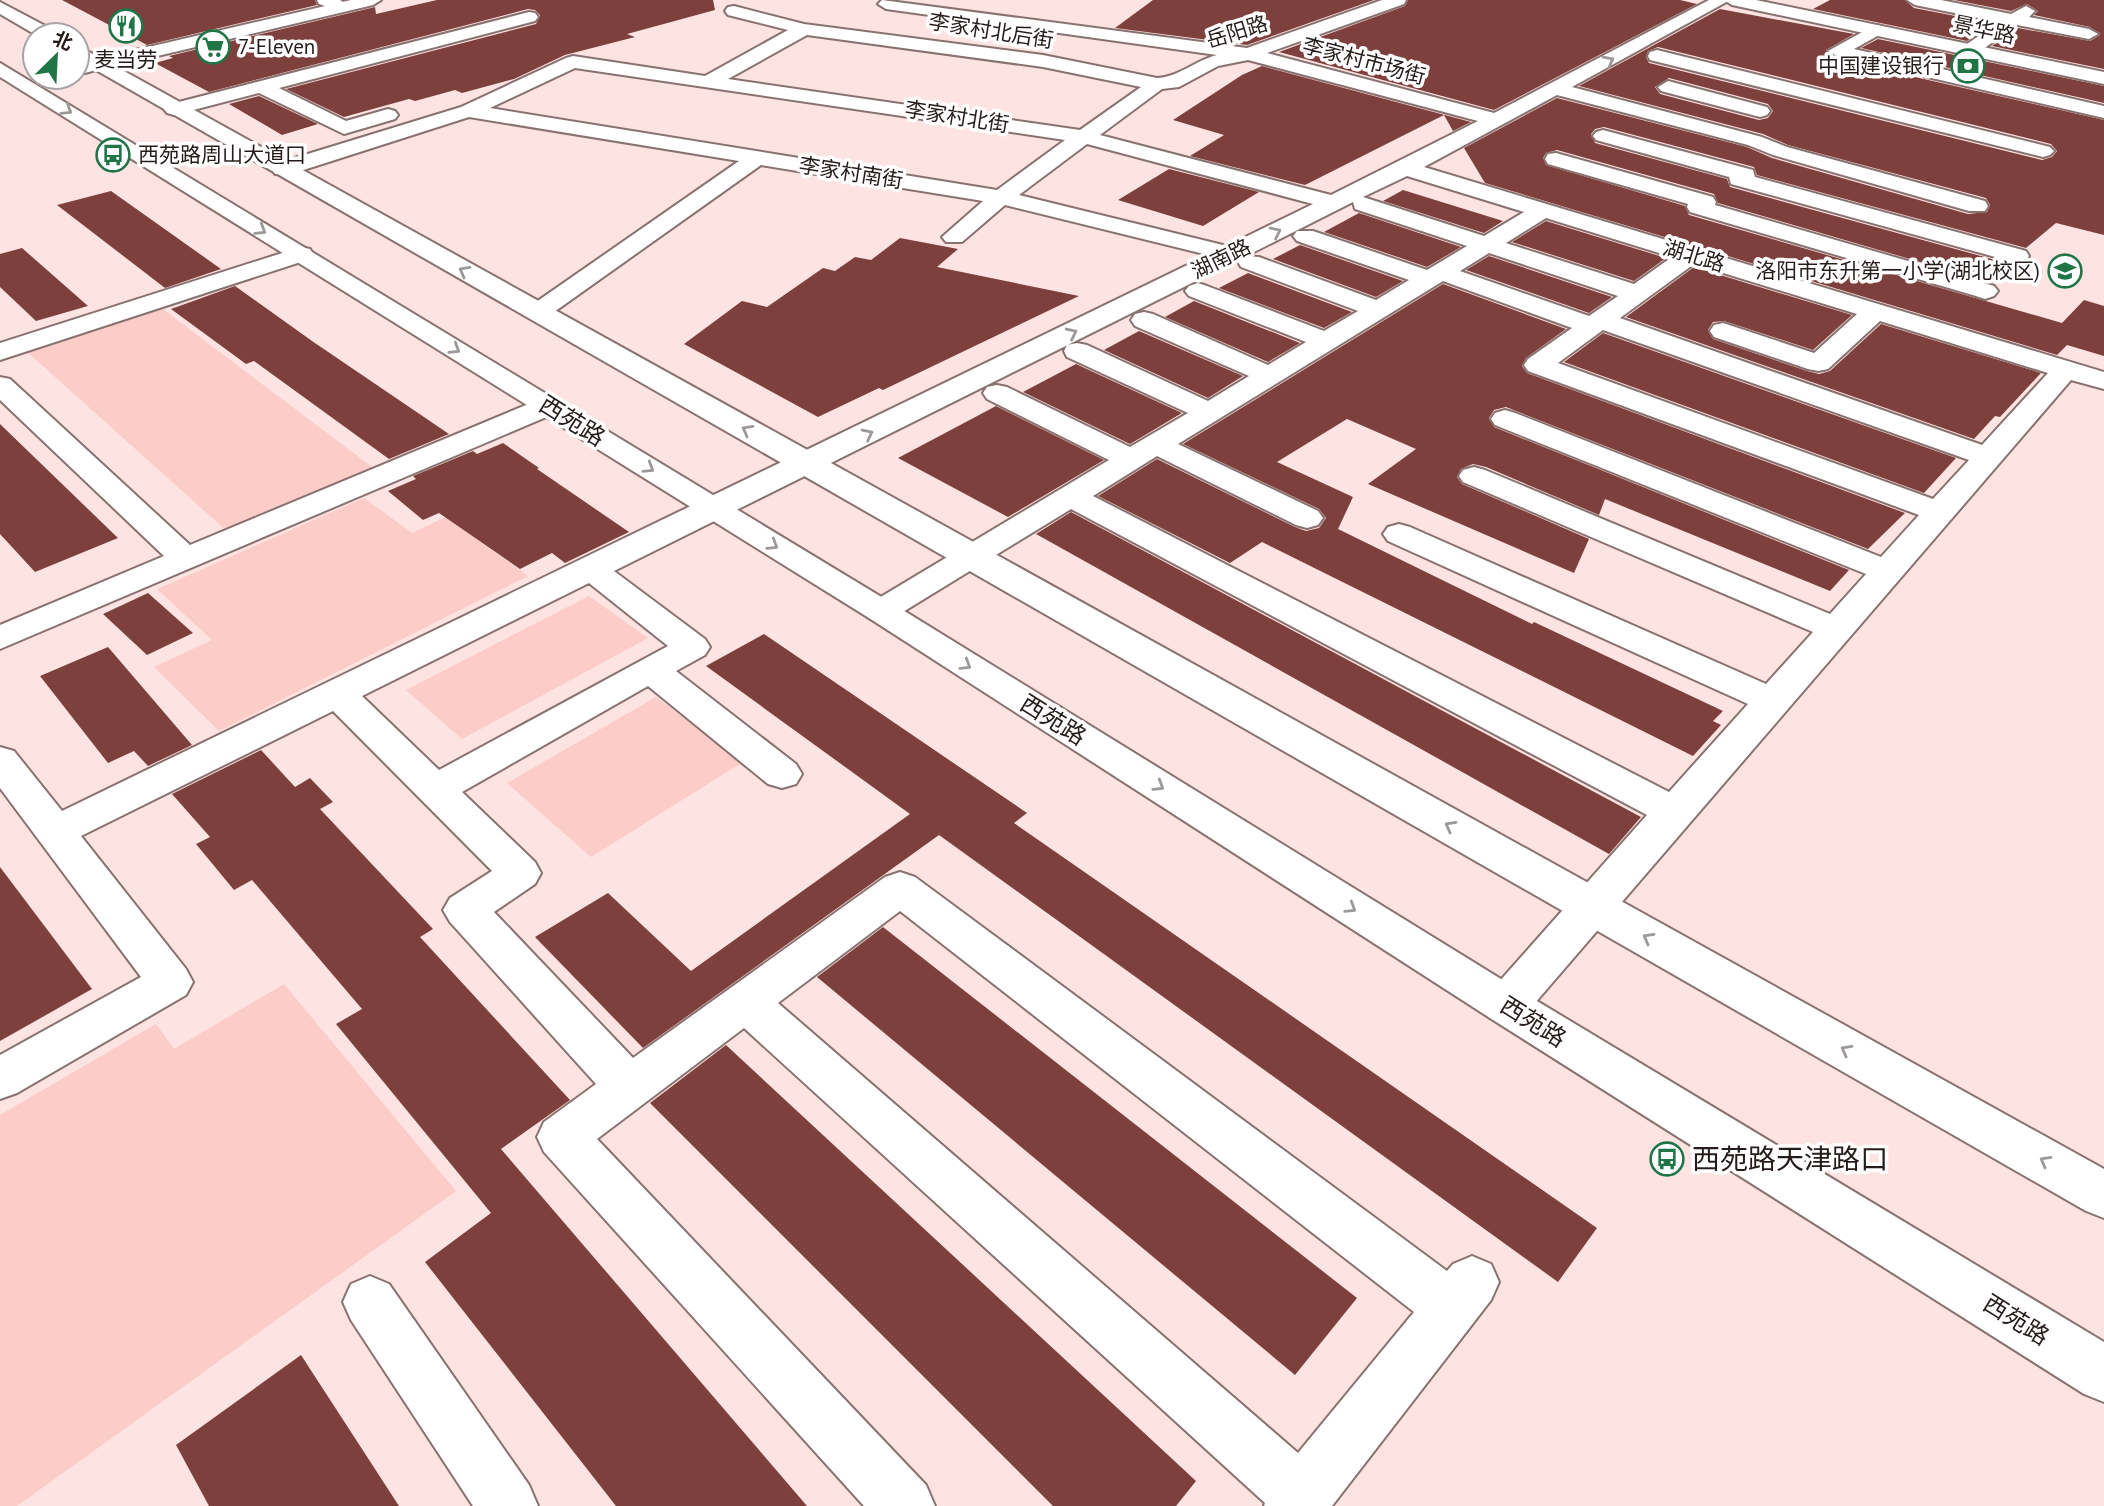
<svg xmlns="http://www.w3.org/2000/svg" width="2104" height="1506" font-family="'PT Sans','Noto Sans SC',sans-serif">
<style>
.green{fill:#fbccc8}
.building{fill:#7e403d;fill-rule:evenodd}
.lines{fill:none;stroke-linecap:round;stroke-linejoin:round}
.minor-casing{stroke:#887270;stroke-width:4}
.major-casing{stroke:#887270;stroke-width:4}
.minor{fill:#fff;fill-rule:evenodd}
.major{fill:#fff;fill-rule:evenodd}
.oneway{stroke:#9d9998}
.labels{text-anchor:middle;stroke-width:7;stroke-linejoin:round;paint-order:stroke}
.far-street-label{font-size:21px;fill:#251c1b;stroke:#fff}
.far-poi-label{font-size:21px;fill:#251c1b;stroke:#fff;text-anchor:start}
.street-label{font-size:24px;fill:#251c1b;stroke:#fff}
.near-poi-label{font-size:28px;fill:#251c1b;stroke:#fff;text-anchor:start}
</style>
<rect width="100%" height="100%" fill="#fde3e1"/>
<!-- green -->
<path class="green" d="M160,307L376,470L228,532L25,350Z
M364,498L412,533L446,517L528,576L219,731L154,667L212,640L157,589Z
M589,596L648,638L462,739L406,690Z
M656,697L743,762L591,857L507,783Z
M284,984L456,1191L17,1506H0V1115L156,1024L174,1049Z"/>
<!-- building -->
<path class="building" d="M62,0H315L317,5L147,45Z
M437,0H713L715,10L627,34L635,37L565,55L514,79L462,93L455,90L415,101L409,99L344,117L286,89L536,24L540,15L535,10L528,9L209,92L155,63L173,58L169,56L375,7L376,14Z
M1153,0H1374L1247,45L1115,28Z
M1408,0H1680L1697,4L1494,110L1279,52L1405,6Z
M1830,0H1905L1914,8L1992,23L1967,41L1813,9Z
M1954,0H2104V69L1992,46L2018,28L2090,41L2100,35L2090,27L2034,15L2038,11L2027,4L2011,11Z
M1720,9L1854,34L1826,50L1836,59L2104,120V235L2056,223L2026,248L1757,175L1754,167L1604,127L1595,129L1591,134L1595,143L1727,179L1730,187L2010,264L1992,283L1718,203L1714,194L1557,150L1546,153L1543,158L1546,165L1685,206L1689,215L2062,323L2084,300L2104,306V356L2067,345L2057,355L1485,183L1464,148L1557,98L1747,147L1772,158L1968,214L1987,212L1990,205L1986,198L1788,145L1763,134L1579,86ZM1658,47L2051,144L2057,151L2052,157L2042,160L1649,63L1646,57L1648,51ZM1669,78L1768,104L1773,111L1768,118L1759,120L1660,94L1655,87Z
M1878,39L2104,86V103L1861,48Z
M1262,66L1471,122L1453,131L1444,115L1305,185L1190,156L1224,135L1173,120L1242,75Z
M259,96L318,124L282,135L229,104Z
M1169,169L1259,192L1203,226L1118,200Z
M1403,190L1503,221L1484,233L1383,201Z
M111,191L221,269L165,288L57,205Z
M1359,213L1461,247L1427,267L1324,232Z
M1546,221L1666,258L1634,281L1512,242Z
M900,238L958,249L937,267L1079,296L883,390L879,388L818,417L684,344L742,301L767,307L823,268L835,271L855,257L871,260Z
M1300,245L1403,281L1376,297L1273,259Z
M22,248L88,306L36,321L0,287V254Z
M1489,256L1612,297L1589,313L1466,270Z
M1694,267L1852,315L1813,350L1724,321L1713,322L1708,330L1713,339L1807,371L1819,374L1830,371L1881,324L2041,373L2000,417L1995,416L1974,439L1626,317Z
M1248,273L1352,312L1324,328L1219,288Z
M1443,284L1566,329L1526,358L1522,366L1527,373L1905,513L1868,549L1516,411L1506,407L1494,410L1489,418L1494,427L1849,570L1830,591L1605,499L1599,515L1486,467L1473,464L1461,469L1457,477L1462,484L1589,539L1574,573L1368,484L1416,449L1347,419L1277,462L1353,497L1338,529L1532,624L1534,622L1723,711L1713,721L1721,725L1693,756L1262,542L1230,563L1098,496L1157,459L1295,527L1306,531L1319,528L1326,518L1319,509L1183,444Z
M235,286L312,341L449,434L389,459L254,361L246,364L171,309Z
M1194,301L1300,343L1268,362L1165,317Z
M1139,331L1243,376L1208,398L1104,350Z
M1603,333L1956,458L1924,493L1564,362Z
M1076,364L1182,413L1130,444L1023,392Z
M996,406L1104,460L1008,517L898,458Z
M0,424L118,538L35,572L0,534Z
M503,443L539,468L537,469L629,532L565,563L552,553L520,569L439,513L423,520L388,491L416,479L413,476L473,451L477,454Z
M1071,512L1204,583L1641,817L1609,854L1036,534Z
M148,593L193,633L147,655L103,614Z
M764,634L1027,813L1014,823L1597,1228L1558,1282L939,835L643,1048L535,937L608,893L691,971L910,814L706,666Z
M108,647L192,745L148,766L134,751L108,763L40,676Z
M261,750L295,787L310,778L333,802L320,809L433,929L420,937L570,1100L501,1149L807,1506H616L425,1262L491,1213L336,1024L362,1009L252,880L234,890L196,844L210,837L172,794Z
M0,867L92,989L0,1041Z
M883,927L1357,1298L1295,1375L817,977Z
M726,1045L1196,1481L1176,1506H1053L650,1103Z
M301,1355L399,1506H209L176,1445Z"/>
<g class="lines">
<defs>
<path id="minor" d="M317,0H340L351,7L342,12L319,4Z
M882,0L1247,48L1382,0H1406L1404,4L1267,53L1494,113L1709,0H1730L1572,87L1762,137L1787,147L1985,201L1988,206L1985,211H1969L1773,155L1748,145L1557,95L1424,167L2104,372V389L2071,380L1522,1018L1506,1024L1490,1018L1483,1005L1490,992L1647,815L1071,509L893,618L881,621L869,618L864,611L869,604L1109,460L987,399L983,393L987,387L997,385L1007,387L1130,447L1188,413L1067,357L1064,351L1067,345L1077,343L1087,345L1208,401L1249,376L1135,326L1131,320L1135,314L1144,312L1153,314L1268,365L1306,342L1189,296L1185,291L1189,286L1198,283L1207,286L1324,331L1358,311L1241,267L1238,262L1240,259L614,571L705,639L710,647L705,655L676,671L796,764L802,774L796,784L782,788L768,784L648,686L462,792L535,862L541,873L535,884L494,912L633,1058L885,877L900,872L915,877L1447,1271L1453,1264L1472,1256L1491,1264L1499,1282L1491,1300L1332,1506H1264L1265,1503L744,1028L597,1139L926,1485L935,1506H864L544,1152L537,1137L544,1122L596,1084L450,922L443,910L450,898L492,871L333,711L81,836L186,969L193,982L186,995L17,1093L0,1099V1055L141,977L0,788V747L14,751L62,811L1208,255L1005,205L962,242H946L942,237L983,201L761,165L547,317L538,320L529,317L525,312L529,307L739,161L469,117L291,174H275L272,169L275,164L461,107L566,58L573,56L705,76L788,30L728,15L725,11L728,7L734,6L804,24L1043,55L1157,78C1179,77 1196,60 1217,55L886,9L878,4ZM807,35L1043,67L1141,87L1080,130L728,79ZM1248,60L1478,121L1331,195L1100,135L1162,89L1179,87L1218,66ZM575,68L1065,140L997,190L490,108ZM1087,144L1313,204L1227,246L1019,195ZM1407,176L1524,212L1484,236L1363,197ZM1353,202L1355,209L1467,246L1427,270L1313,231H1297L1293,236L1297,241L1409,280L1376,300L1259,257L1246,256ZM1546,218L1672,257L1634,284L1506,243ZM1489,253L1618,296L1589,316L1460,271ZM1694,264L1857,314L1814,353L1723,323L1714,325L1710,331L1714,337L1808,369L1818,371L1828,369L1880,321L2048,373L1982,445L1620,318ZM1443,281L1572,328L1528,359L1524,365L1528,371L1919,515L1881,557L1515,413L1505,410L1495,413L1491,419L1495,425L1866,574L1830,614L1485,470L1474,467L1463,470L1459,476L1463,482L1813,632L1766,684L1410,527L1399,524L1388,527L1383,534L1388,541L1748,704L1669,792L1093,496L1157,456L1296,525L1307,528L1318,525L1323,518L1318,511L1178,444ZM1603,330L1969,460L1933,499L1558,363ZM589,583L668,646L439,770L362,696ZM900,911L1414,1312L1298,1453L778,1003Z
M1907,0H1941L2011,14L2026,6L2035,11L2029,17L2089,29L2098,34L2089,39L2017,25L1976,54L1970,55L1961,50L1964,46L1999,22L1915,5Z
M529,12L535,13L538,17L535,21L279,88L346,121L388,109L395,111L398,115L395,119L344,134L259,93L174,115L167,113L164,109L167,105Z
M1875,25L1881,26L1884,30L1881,34L1854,49L2104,106V118L1837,56L1828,51Z
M1657,50L2050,147L2054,151L2050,155L2043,157L1650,60L1648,56L1650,52Z
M1668,81L1767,107L1770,111L1767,115L1760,117L1661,91L1658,87Z
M1603,130L1753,170L1755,177L2026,251L2029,256L2026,261L2017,263L1731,184L1729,177L1596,140L1593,136L1596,132Z
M1556,153L1713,197L1716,202L1715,205L1994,286L1998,291L1994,296L1985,299L1976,296L1690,212L1687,207L1688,204L1548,164L1545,159L1548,154Z
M301,247L310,249L313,254L310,259L0,360V343Z
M0,377L10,379L190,545L538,400L548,397L558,400L562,406L558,412L0,649V625L164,556L0,400Z
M370,1276L389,1284L529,1485L538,1506H473L351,1320L343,1302L351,1284Z"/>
<path id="major" d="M351,0H381L373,5L115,66L2104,1169V1218L2086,1211L96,70L85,73L77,69L78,63L82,62L77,59V46L101,58Z
M1724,0H1756L2104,72V84L1732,5Z
M0,2L55,31L58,35H36L0,14Z
M0,63L893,604L1522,992L2104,1342V1402L2084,1394L1490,1018L869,618L0,77Z"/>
</defs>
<!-- minor casing -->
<use href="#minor" class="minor-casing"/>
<!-- major casing -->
<use href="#major" class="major-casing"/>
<!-- minor -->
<use href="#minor" class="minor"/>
<!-- major -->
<use href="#major" class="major"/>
</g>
<!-- one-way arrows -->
<defs><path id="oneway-chevron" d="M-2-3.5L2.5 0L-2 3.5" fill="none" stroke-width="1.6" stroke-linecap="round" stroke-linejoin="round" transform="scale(1.75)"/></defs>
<g class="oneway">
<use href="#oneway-chevron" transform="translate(1609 61) rotate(-28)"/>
<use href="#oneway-chevron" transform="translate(67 110) rotate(32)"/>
<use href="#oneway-chevron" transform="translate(261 230) rotate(32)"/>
<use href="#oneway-chevron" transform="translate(1276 232) rotate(-26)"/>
<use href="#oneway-chevron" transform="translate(464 271) rotate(-151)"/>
<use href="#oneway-chevron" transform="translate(1072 333) rotate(-26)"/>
<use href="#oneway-chevron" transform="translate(455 349) rotate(32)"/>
<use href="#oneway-chevron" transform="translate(747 430) rotate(-151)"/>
<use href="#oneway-chevron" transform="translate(868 434) rotate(-26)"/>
<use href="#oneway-chevron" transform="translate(649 468) rotate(32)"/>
<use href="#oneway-chevron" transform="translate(773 545) rotate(32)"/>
<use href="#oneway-chevron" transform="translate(966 665) rotate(32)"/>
<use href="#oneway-chevron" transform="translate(1159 786) rotate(32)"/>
<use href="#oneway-chevron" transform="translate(1450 826) rotate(-151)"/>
<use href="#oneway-chevron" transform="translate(1351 908) rotate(32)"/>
<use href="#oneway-chevron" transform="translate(1648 938) rotate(-151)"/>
<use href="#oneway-chevron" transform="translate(1846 1050) rotate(-151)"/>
<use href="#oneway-chevron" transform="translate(2045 1161) rotate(-151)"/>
</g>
<!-- icons -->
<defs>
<symbol id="restaurant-ring" viewBox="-11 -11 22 22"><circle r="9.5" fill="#fff" stroke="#207547" stroke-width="1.5"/><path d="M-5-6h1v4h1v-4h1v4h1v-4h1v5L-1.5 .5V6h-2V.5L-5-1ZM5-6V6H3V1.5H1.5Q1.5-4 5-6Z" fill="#207547"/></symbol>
<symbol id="supermarket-ring" viewBox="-11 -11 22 22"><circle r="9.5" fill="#fff" stroke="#207547" stroke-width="1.5"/><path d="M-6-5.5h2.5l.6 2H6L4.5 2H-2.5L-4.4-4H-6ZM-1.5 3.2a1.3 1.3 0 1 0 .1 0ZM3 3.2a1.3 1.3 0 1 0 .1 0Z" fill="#207547"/></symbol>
<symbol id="bank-ring" viewBox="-11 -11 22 22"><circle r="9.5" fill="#fff" stroke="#207547" stroke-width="1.5"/><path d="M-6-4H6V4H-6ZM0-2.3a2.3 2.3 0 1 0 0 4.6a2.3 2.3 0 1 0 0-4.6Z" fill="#207547"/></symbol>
<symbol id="bus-ring" viewBox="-11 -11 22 22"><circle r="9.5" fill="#fff" stroke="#207547" stroke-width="1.5"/><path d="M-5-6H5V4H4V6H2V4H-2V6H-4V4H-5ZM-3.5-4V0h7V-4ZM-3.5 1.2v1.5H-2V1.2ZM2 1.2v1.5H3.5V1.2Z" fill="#207547"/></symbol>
<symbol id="school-ring" viewBox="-11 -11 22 22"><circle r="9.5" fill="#fff" stroke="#207547" stroke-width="1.5"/><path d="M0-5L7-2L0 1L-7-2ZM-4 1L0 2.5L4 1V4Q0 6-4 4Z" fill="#207547"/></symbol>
</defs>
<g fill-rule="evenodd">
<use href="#restaurant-ring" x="107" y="7" width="38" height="38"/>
<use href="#supermarket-ring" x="194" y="28" width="38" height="38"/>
<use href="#bank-ring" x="1949" y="47" width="38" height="38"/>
<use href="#bus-ring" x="94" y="136" width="38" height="38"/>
<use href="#school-ring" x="2046" y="252" width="38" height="38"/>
<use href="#bus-ring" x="1648" y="1140" width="38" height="38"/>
</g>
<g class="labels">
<!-- far-street labels -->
<g class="far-street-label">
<text transform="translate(1984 30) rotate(12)" y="7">景华路</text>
<text transform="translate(991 31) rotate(9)" y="7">李家村北后街</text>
<text transform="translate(1237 32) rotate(-17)" y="7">岳阳路</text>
<text transform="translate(1364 61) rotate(15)" y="7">李家村市场街</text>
<text transform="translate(957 117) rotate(9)" y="7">李家村北街</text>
<text transform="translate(851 173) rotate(9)" y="7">李家村南街</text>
<text transform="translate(1694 256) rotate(17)" y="7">湖北路</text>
<text transform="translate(1221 259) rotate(-26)" y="7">湖南路</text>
</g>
<!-- far-poi labels -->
<g class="far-poi-label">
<text x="238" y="54">7-Eleven</text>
<text x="126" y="67" text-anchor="middle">麦当劳</text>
<text x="1944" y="73" text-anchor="end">中国建设银行</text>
<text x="138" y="162">西苑路周山大道口</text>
<text x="2040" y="278" text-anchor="end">洛阳市东升第一小学(湖北校区)</text>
</g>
<!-- street labels -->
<g class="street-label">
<text transform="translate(572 421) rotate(32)" y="8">西苑路</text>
<text transform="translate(1053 720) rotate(32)" y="8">西苑路</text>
<text transform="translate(1533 1022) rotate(32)" y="8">西苑路</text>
<text transform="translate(2016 1320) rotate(32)" y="8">西苑路</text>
</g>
<!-- near-poi labels -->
<g class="near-poi-label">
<text x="1692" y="1169">西苑路天津路口</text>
</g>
</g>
<!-- north arrow -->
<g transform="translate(56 56) rotate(24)"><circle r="33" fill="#ffffff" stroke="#a8a4a4" stroke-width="2"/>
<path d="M0-5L12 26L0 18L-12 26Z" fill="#207547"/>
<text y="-10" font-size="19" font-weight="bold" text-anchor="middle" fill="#251c1b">北</text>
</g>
</svg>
